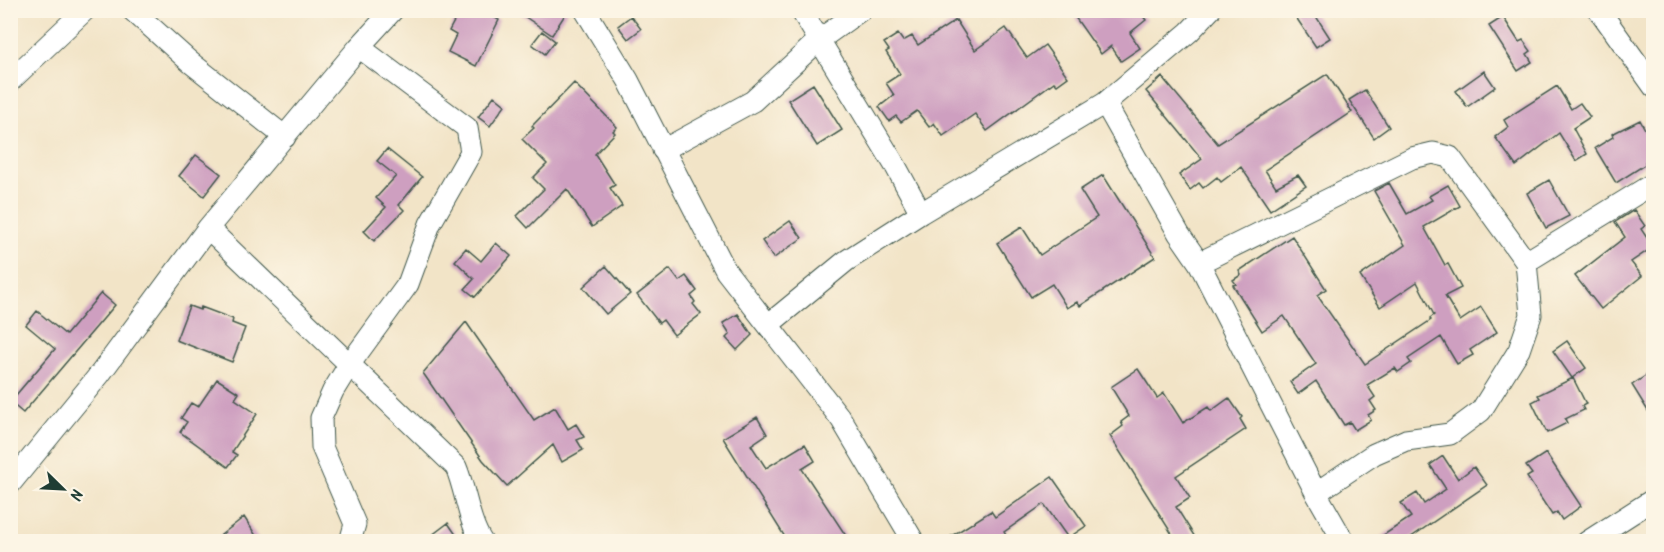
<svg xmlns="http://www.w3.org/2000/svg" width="1664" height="552" font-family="Kalam,sans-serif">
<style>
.building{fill:#ce9fc0}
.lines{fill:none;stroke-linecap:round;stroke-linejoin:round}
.minor-casing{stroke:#3f564a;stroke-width:23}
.minor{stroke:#fff;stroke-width:21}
</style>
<rect width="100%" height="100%" fill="#fcf5e5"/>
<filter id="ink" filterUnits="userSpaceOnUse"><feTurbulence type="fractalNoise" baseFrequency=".0167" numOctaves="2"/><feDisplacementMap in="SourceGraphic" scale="12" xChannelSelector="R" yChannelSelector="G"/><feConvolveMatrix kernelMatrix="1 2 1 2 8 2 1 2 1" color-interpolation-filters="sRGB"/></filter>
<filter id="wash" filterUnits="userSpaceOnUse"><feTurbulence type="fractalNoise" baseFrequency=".008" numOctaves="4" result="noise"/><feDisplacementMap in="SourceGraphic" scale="24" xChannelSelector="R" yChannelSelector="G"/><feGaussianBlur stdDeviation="1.35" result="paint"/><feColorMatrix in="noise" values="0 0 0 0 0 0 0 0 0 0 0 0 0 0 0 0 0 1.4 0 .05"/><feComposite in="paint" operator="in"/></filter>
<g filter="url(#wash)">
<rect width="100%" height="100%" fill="#f2e4c7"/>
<g id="blocks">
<!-- building -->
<path class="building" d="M469,10H481L499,20L476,66L448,52L456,35L449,31L459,12L466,15Z
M515,10H568L552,35Z
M1070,10H1138L1146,20L1130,33L1140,48L1121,61L1111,46L1101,54Z
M1291,10H1312L1330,38L1316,47Z
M631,16L641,29L628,39L618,26Z
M1503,17L1519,42L1523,40L1531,51L1527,54L1532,62L1518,71L1489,26Z
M956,20L975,50L1006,28L1027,58L1045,45L1068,77L1057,85L1054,82L987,131L975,114L943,136L934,123L929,127L917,111L901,122L896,116L889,121L879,107L894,95L886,83L900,74L886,52L889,50L884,43L898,34L903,41L912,36L918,45Z
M542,31L555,41L545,54L532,44Z
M1484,71L1495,87L1467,107L1456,91Z
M1327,74L1352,112L1265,170L1276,187L1298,175L1306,186L1270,210L1241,167L1221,182L1217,177L1203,188L1199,183L1190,190L1179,175L1202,159L1146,91L1162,77L1218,144Z
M574,83L617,127L613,131L615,133L595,154L615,185L610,188L622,206L592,227L567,189L528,228L517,216L544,189L533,178L547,164L522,139L534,128L532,126Z
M813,84L842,130L817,146L788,100Z
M1557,86L1571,109L1580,103L1590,117L1573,128L1587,154L1576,161L1559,133L1516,166L1495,137L1508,127L1504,120Z
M1365,90L1389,127L1374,138L1349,100Z
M494,96L505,105L490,126L478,117Z
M1640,120L1653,144V156L1645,162L1646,164L1616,183L1595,148L1613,137L1612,134Z
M387,149L422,177L399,205L404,210L374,241L364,231L386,207L376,198L396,176L377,161Z
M196,155L221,174L204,196L179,176Z
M1103,175L1155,257L1080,306L1077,302L1067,308L1052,284L1031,297L997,243L1022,227L1040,255L1097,217L1080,190Z
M1549,180L1569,216L1546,228L1527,193Z
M1389,183L1407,214L1432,200L1429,196L1448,185L1460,206L1424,227L1445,265L1448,264L1461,288L1445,296L1460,321L1481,307L1497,332L1470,350L1473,355L1457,364L1441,337L1408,359L1411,363L1398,372L1395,368L1367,385L1375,397L1370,401L1376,410L1368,415L1371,420L1355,430L1350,422L1344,425L1316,381L1298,394L1290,382L1316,364L1284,316L1262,331L1233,285L1236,284L1233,280L1241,275L1239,271L1292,236L1326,289L1317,295L1365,364L1431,320L1430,318L1434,315L1417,282L1380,307L1360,276L1405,245L1374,191Z
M1634,210L1645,226L1641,229L1653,247L1631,262L1642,276L1601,309L1575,276L1625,237L1615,222Z
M790,221L802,238L774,258L762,241Z
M496,243L511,256L475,297L465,289L474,279L455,261L466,248L481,261Z
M606,266L630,294L606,314L583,287Z
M670,269L679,281L686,276L697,291L691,296L695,302L693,304L701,314L674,335L663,320L659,323L637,295Z
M101,293L115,305L23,413L10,402L55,349L26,325L37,311L66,335Z
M189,306L200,310L201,307L233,319L232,323L245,328L232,362L176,340Z
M738,314L752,335L737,350L726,338L730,334L723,323Z
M466,322L534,420L555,407L568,429L576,424L584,437L577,440L583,450L562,462L553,445L507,486L483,460L423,373Z
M1567,341L1586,368L1572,378L1553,351Z
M1138,369L1157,398L1164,393L1183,423L1208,407L1211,411L1229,398L1242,417L1240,419L1246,429L1176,476L1190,498L1176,507L1198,542H1177L1110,436L1123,426L1121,422L1129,416L1111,387Z
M1653,371V419L1632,385Z
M1573,378L1586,404L1582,406L1584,410L1565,419L1567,423L1547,433L1532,402L1540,398L1538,395Z
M217,379L239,393L235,399L257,414L232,452L237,455L228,467L180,432L187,422L181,418L191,403L198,407Z
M757,417L767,434L751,445L766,468L805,444L815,461L802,469L850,542H788L723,438Z
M1546,453L1581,506L1562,520L1557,512L1552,515L1527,477L1532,474L1526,466Z
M1443,456L1458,479L1474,467L1487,485L1404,542H1373L1411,517L1401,503L1417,493L1424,504L1446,489L1430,465Z
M1052,477L1086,526L1068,538L1044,504L1004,532L1010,542H942L991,511L995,517Z
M244,517L260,542H212Z
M448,523L461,542H423Z"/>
</g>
</g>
<g filter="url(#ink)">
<use href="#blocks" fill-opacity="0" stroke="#3f564a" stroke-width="1.5"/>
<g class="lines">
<defs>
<path id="minor" d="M132,10L190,62L285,137
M585,10L628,80L726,271L841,419L914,542
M801,10L896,167L921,213
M1599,10L1654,87
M10,81L85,10
M1105,103L1179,234L1199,263L1316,493L1344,542
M663,150L753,101L819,40L861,10
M208,228L456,467C466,491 468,520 482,542
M1526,262L1654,183
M1199,263L1412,158L1433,153L1450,157L1526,262L1531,315L1519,350L1481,411L1450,434L1406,440L1374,454L1316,493
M768,325L846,261L921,213L1105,103L1189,32L1210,10
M10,484L100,374L208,228L359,47L393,10
M350,542L355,524L322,447L321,418L333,391L349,365L408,284L430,224L471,152L467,128L359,47
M1587,542L1654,499"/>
</defs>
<!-- minor casing -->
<use href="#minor" class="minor-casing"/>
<!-- minor -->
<use href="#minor" class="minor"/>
</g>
</g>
<!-- margin -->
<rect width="1664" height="552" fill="none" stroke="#fcf5e5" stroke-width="36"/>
<!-- north arrow -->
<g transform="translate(63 489) rotate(114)" stroke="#fcf5e5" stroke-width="4.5" paint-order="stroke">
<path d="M0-4.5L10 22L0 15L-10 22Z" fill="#1f3d34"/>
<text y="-9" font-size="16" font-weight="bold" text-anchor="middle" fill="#1f3d34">N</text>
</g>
</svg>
